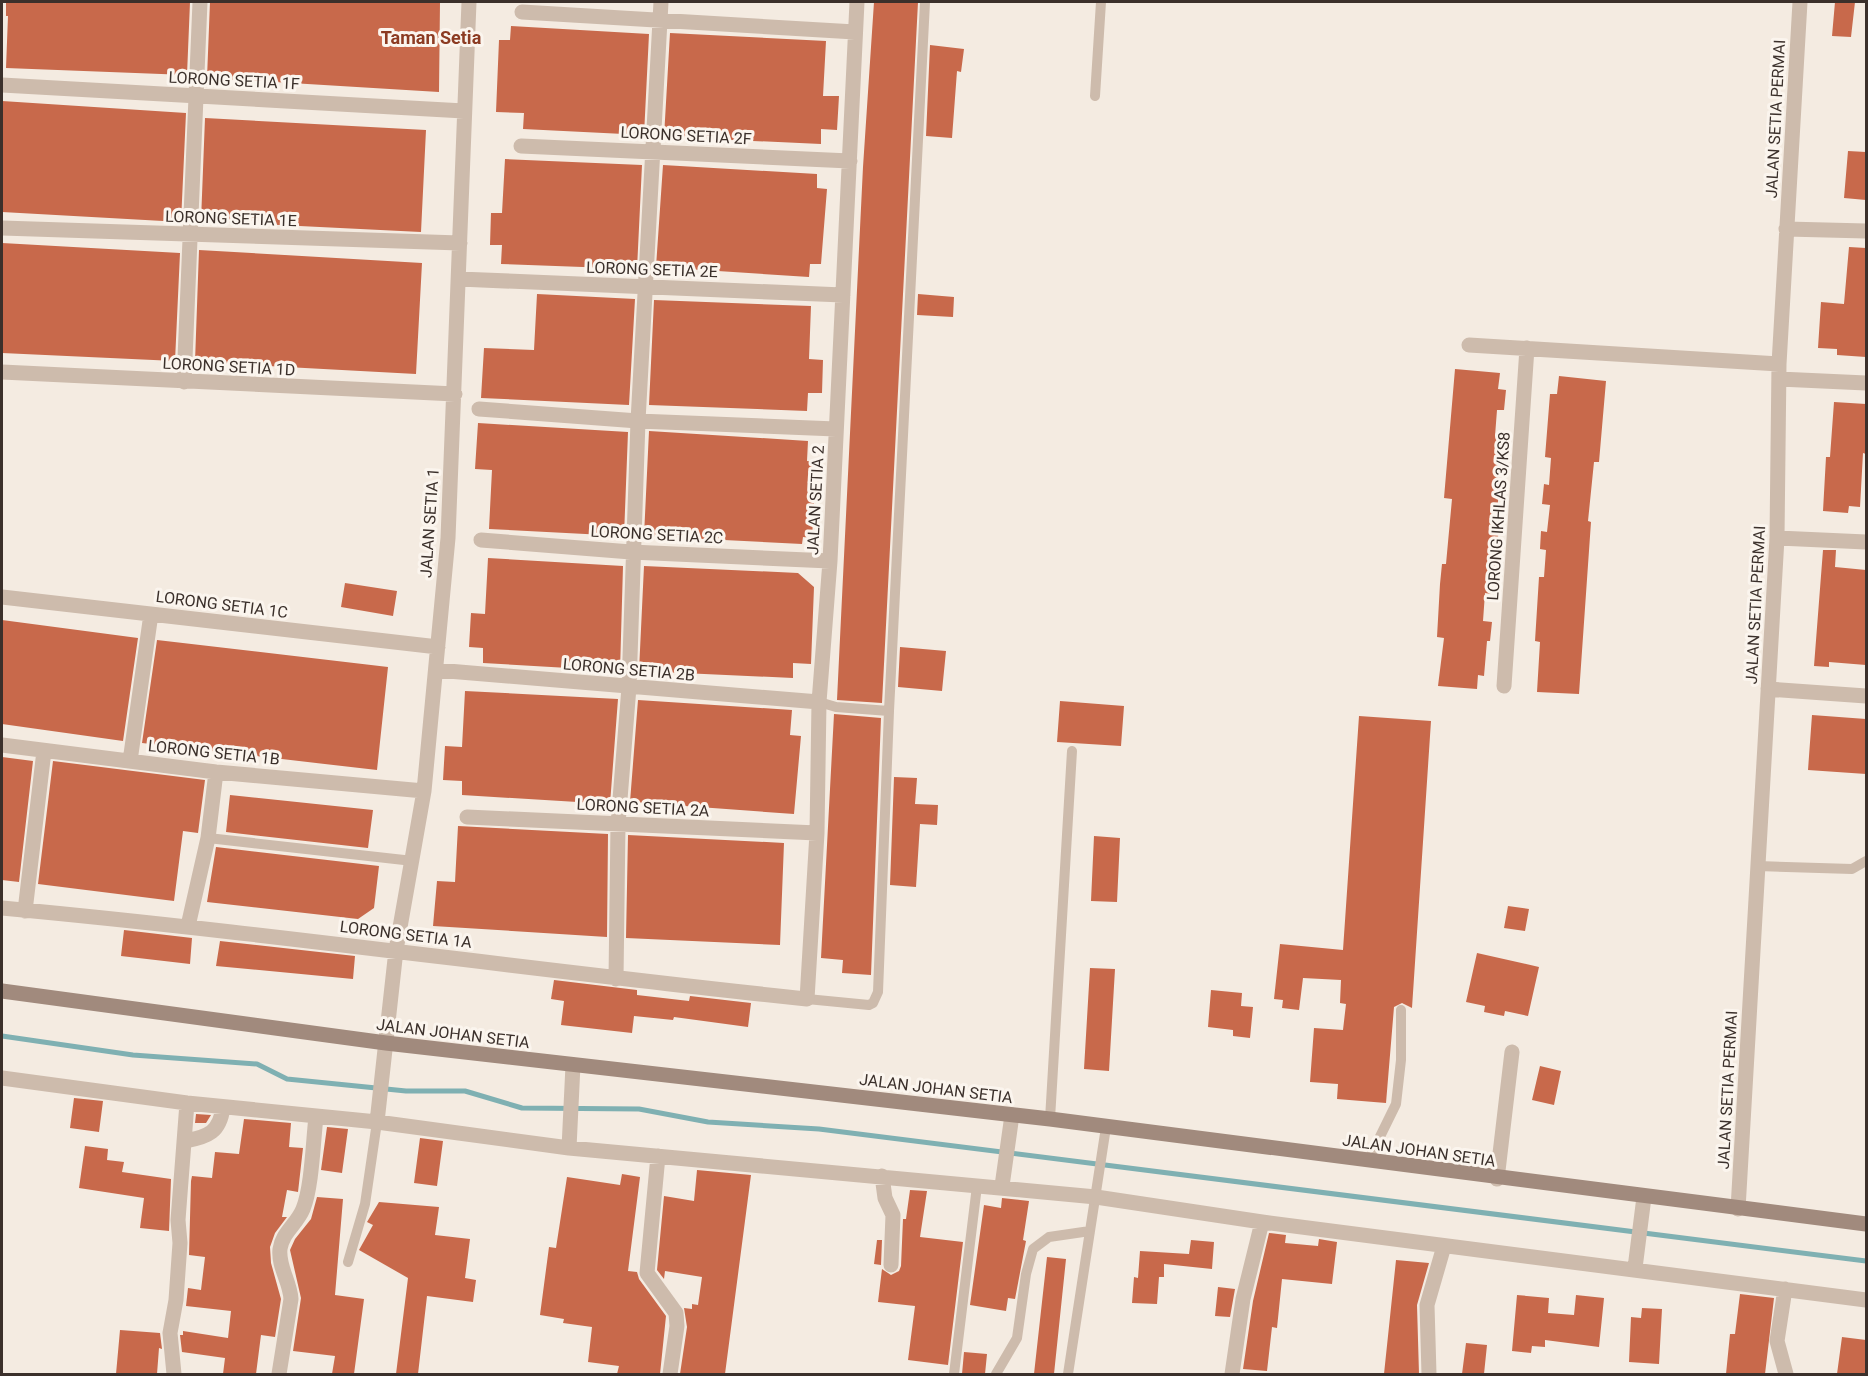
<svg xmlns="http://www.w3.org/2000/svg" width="1868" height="1376" font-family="Roboto,sans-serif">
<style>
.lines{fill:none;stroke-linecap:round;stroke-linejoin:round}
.stream{stroke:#7fb0b2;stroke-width:5}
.building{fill:#c8694b}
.service{stroke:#cdbbac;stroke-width:10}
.minor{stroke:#cdbbac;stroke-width:15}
.secondary{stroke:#a18a7d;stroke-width:15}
.labels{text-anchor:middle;stroke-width:6;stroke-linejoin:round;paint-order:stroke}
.street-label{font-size:16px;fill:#3b302b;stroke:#fbf5ee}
.neighbourhood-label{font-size:18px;font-weight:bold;fill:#8c3b22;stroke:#fbf5ee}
</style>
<rect width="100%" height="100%" fill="#f4ebe1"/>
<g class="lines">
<!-- stream -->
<path class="stream" d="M2,1036L133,1055L257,1064L287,1079L406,1091H465L522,1108L639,1109L708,1122L819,1129L1866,1261"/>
</g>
<!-- building -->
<path class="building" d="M6,2H190L187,75L6,68L8,16H6Z
M210,2H440L439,92L207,78Z
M874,2H918L882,703L837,700L863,167Z
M1835,2H1855L1851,37L1832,36Z
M511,26L649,34L644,135L523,129L524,113L496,112L499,40H510Z
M670,33L826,41L823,96H839L837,130L821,129V144L664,137Z
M930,45L964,49L961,72L957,71L952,138L926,136Z
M2,101L186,113L181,222L2,212Z
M205,118L426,130L421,232L201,221Z
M1848,151L1866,152V200L1844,198Z
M505,159L642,165L637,269L501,264L502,245H490L491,213H502Z
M663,165L817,174V188L827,189L821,264H810L809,277L656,267Z
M2,243L180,253L175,361L2,353Z
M1849,247L1866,248V357L1837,355V349L1818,348L1821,302L1844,304Z
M199,250L422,263L416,374L195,362Z
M537,294L635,299L629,405L481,398L484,348L534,350Z
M918,294L954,297L953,317L917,315Z
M654,300L811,306L809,359L823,360L822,393H808L807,411L649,405Z
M1455,369L1500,373L1498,389L1506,390L1504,410H1497L1495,436L1503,437L1496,527L1499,528L1492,594L1485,593L1483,621L1492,622L1490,641H1487L1484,676L1478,675L1477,689L1438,686L1444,638L1437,637L1440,584L1442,564H1446L1452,499L1444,498Z
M1559,376L1606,381L1599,462H1594L1588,521L1591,522L1579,694L1537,692L1540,642L1535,641L1539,577H1544L1546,550L1540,549L1541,531L1547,532L1550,505L1542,504L1544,484L1549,485L1551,458L1545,457L1550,394H1557Z
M1834,402L1866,404V454L1863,453L1860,507L1849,506L1848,513L1823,511L1826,457H1830Z
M478,423L628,432L624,536L489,529L492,470L475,469Z
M649,431L808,441L807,461L820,462L818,486H815L812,538L803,537L802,544L644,536Z
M1823,550H1836L1835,567L1866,570V665L1829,662V667L1814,666Z
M488,558L623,566L620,671L483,663V648L469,647L471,613L485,614Z
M644,566L798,573L814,587L811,664L793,663V678L639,671Z
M345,583L397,591L393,616L341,607Z
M2,620L138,638L123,741L2,724Z
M157,640L388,667L377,770L142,743Z
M900,647L946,651L942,691L898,687Z
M465,691L618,699L610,804L462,795V781L443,780L445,746L462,747Z
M638,700L792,710L790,735L801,736L794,814L630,802Z
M1060,701L1124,706L1121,746L1057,742Z
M834,714L881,718L871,975L842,973L843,960L821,958Z
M1812,715L1866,719V774L1808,770Z
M1359,716L1431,721L1412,1008L1402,1003L1394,1007L1386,1103L1337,1099L1338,1084L1310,1082L1314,1028L1343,1030L1346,1004L1340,1003L1341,980L1303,978L1299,1010L1282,1008L1283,1000L1274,999L1280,944L1343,950Z
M2,757L33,761L19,882L2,880Z
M53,761L205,780L198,833L183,831L174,901L38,884Z
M894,777L917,778L915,804L938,805L937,825L920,824L916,887L890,885Z
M230,795L373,810L368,848L226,832Z
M458,826L608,834L607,937L433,926L437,881L455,882Z
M628,835L784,843L780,945L626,938Z
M1094,836L1120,838L1117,902L1091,901Z
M216,847L379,866L374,908L358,919L207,902Z
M1508,906L1529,909L1525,931L1504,928Z
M124,930L192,938L190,964L121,956Z
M220,941L355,956L353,979L216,966Z
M1477,953L1539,967L1528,1016L1505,1011L1504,1016L1484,1012L1485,1006L1466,1002Z
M1090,968L1115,969L1109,1071L1084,1069Z
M554,980L637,990V995L689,1001L690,996L751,1003L748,1027L674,1017L673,1020L634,1016L632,1033L561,1025L564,1001L551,999Z
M1211,990L1242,993L1241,1006L1253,1007L1250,1038L1233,1036V1030L1208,1027Z
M1540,1066L1561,1071L1554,1105L1532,1100Z
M74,1098L103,1101L99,1132L70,1128Z
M196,1114L211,1115L206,1123H195Z
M244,1119L291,1123L289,1147L303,1148L298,1192L287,1190L282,1217H287L275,1233L270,1247L271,1263L281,1299L275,1337L261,1335L256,1374H223L225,1358L182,1352L180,1335H183V1331L228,1338L231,1311L186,1306L188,1288L201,1290L205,1257L189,1255L191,1181L192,1176L212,1178L215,1152L239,1154Z
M327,1127L348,1129L342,1173L321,1170Z
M420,1138L443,1141L437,1186L414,1183Z
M85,1146L108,1149L107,1160L124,1162L122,1172L171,1179L169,1231L140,1228L144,1198L79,1188Z
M697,1170L751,1175L725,1374H680L687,1327L684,1308L692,1309V1304L698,1305L702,1277L665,1271L664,1279L657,1270L664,1196L694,1201Z
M622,1174L640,1177L628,1271L637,1272L639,1279L666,1316L660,1374H617L619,1366L588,1362L592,1327L563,1323L564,1319L540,1315L549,1247L556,1248L567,1177L620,1185Z
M910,1190L927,1191L920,1237L963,1242L948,1365L908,1360L915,1306L878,1302L882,1269L891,1275L899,1271L901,1266L903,1219H906Z
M317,1197L343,1199L335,1295L364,1299L354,1374H332L335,1356L293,1351L301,1298L290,1250L295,1239L311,1219Z
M1002,1198L1029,1201L1023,1240L1026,1241L1015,1299L1008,1298L1006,1311L970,1305L984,1205L1001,1208Z
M379,1202L439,1207L435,1235L470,1239L465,1278L476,1280L473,1302L427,1296L418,1374H396L408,1278L359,1250L373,1225L367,1222Z
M1269,1233L1286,1235L1285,1243L1318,1246L1319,1239L1337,1242L1332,1284L1282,1279L1277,1328L1272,1327L1267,1371L1243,1369L1253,1301Z
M877,1240H882L881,1265L874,1264Z
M1191,1240L1214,1242L1212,1269L1164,1264V1277H1159L1157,1304L1132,1303L1134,1277L1138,1278L1140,1251L1189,1254Z
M1047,1257L1066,1259L1054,1374H1034Z
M1396,1260L1429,1263L1417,1305L1419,1374H1384Z
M1218,1287L1235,1289L1230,1317L1215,1316Z
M1740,1294L1774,1298L1765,1374H1726L1730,1334H1735Z
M1517,1295L1549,1298L1548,1313L1574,1315L1576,1295L1604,1298L1599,1347L1545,1340V1347L1532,1346L1531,1353L1512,1351Z
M1642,1308L1662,1309L1659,1364L1629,1362L1631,1317L1641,1318Z
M120,1330L160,1333L162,1349L159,1348L157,1374H116Z
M1842,1337L1866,1340V1374H1837Z
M1466,1343L1487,1345L1484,1374H1462Z
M964,1352L987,1354L985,1374H962Z"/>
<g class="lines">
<!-- service -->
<path class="service" d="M1095,96L1101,2
M819,702L836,707L889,711
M208,838L413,861
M1758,866L1852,869L1866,861
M807,999L869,1005L873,1003L878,992L889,711L925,2
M1050,1119L1072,751
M1368,1161L1396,1104L1401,1060V1010
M348,1262L365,1204L377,1122
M954,1374L977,1186
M996,1374L1017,1338L1026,1274L1033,1249L1049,1237L1090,1231
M1068,1374L1106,1127"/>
<!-- minor -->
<path class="minor" d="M522,12L855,32
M2,85L464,111
M521,146L850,161
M2,228L460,243
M1786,229L1866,231
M459,279L843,295
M1469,345L1779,364
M2,372L455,394
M1779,379L1866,383
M184,382L200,2
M479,409L638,421L836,429
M1777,538L1866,542
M481,540L631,552L830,561
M2,597L438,647
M436,670L819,702
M1504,686L1527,348
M1768,689L1866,696
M2,745L216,772L424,791
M130,761L151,614
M467,817L817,833
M2,908C271,933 538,971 807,999L817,833L819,702L830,561L857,2
M25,911L44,751
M188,926L208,838L216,772
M616,979L618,824L629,687L638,421L661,2
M2,1078L187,1103L377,1122L569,1148L1096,1197L1262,1222L1866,1300
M377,1122L396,950L424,791L448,538L469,2
M185,1141C208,1137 220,1132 223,1107
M569,1148L573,1065
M658,1156L647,1273L676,1313L677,1326L670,1374
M882,1176L885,1198L893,1215L891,1265
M1497,1179L1512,1052
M1002,1186L1012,1115
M1738,1209L1777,538L1779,364L1800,2
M1635,1268L1644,1197
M1785,1289L1777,1341L1786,1374
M174,1374L170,1333L176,1300L180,1243L178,1220L187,1103
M279,1374L291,1299C290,1281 278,1267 280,1249C282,1233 297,1224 303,1209C312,1187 313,1142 316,1117
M1232,1374L1243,1299L1262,1222
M1429,1374L1427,1305L1444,1246"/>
<!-- secondary -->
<path class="secondary" d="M2,991L386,1043L1050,1119L1866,1224"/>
</g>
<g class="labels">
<!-- street labels -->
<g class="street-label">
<text transform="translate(234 80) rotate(3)" y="6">LORONG SETIA 1F</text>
<text transform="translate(1775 119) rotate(-87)" y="6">JALAN SETIA PERMAI</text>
<text transform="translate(686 135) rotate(3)" y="6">LORONG SETIA 2F</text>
<text transform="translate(231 218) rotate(2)" y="6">LORONG SETIA 1E</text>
<text transform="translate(652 269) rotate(2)" y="6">LORONG SETIA 2E</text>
<text transform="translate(229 366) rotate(3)" y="6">LORONG SETIA 1D</text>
<text transform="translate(815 500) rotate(-87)" y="6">JALAN SETIA 2</text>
<text transform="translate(1498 516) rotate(-86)" y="6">LORONG IKHLAS 3/KS8</text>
<text transform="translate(429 523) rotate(-86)" y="6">JALAN SETIA 1</text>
<text transform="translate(657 534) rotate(3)" y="6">LORONG SETIA 2C</text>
<text transform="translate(222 604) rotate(7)" y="6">LORONG SETIA 1C</text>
<text transform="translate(1755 605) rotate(-87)" y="6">JALAN SETIA PERMAI</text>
<text transform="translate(629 669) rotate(5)" y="6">LORONG SETIA 2B</text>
<text transform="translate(214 752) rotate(6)" y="6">LORONG SETIA 1B</text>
<text transform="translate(643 807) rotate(3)" y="6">LORONG SETIA 2A</text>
<text transform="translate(406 934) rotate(7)" y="6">LORONG SETIA 1A</text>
<text transform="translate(453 1033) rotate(7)" y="6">JALAN JOHAN SETIA</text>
<text transform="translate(936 1088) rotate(7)" y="6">JALAN JOHAN SETIA</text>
<text transform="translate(1727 1090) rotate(-87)" y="6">JALAN SETIA PERMAI</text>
<text transform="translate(1419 1150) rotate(8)" y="6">JALAN JOHAN SETIA</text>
</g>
<!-- neighbourhood labels -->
<g class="neighbourhood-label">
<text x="431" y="44">Taman Setia</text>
</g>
</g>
<!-- border -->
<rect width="1868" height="1376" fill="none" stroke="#3b302b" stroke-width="6"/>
</svg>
